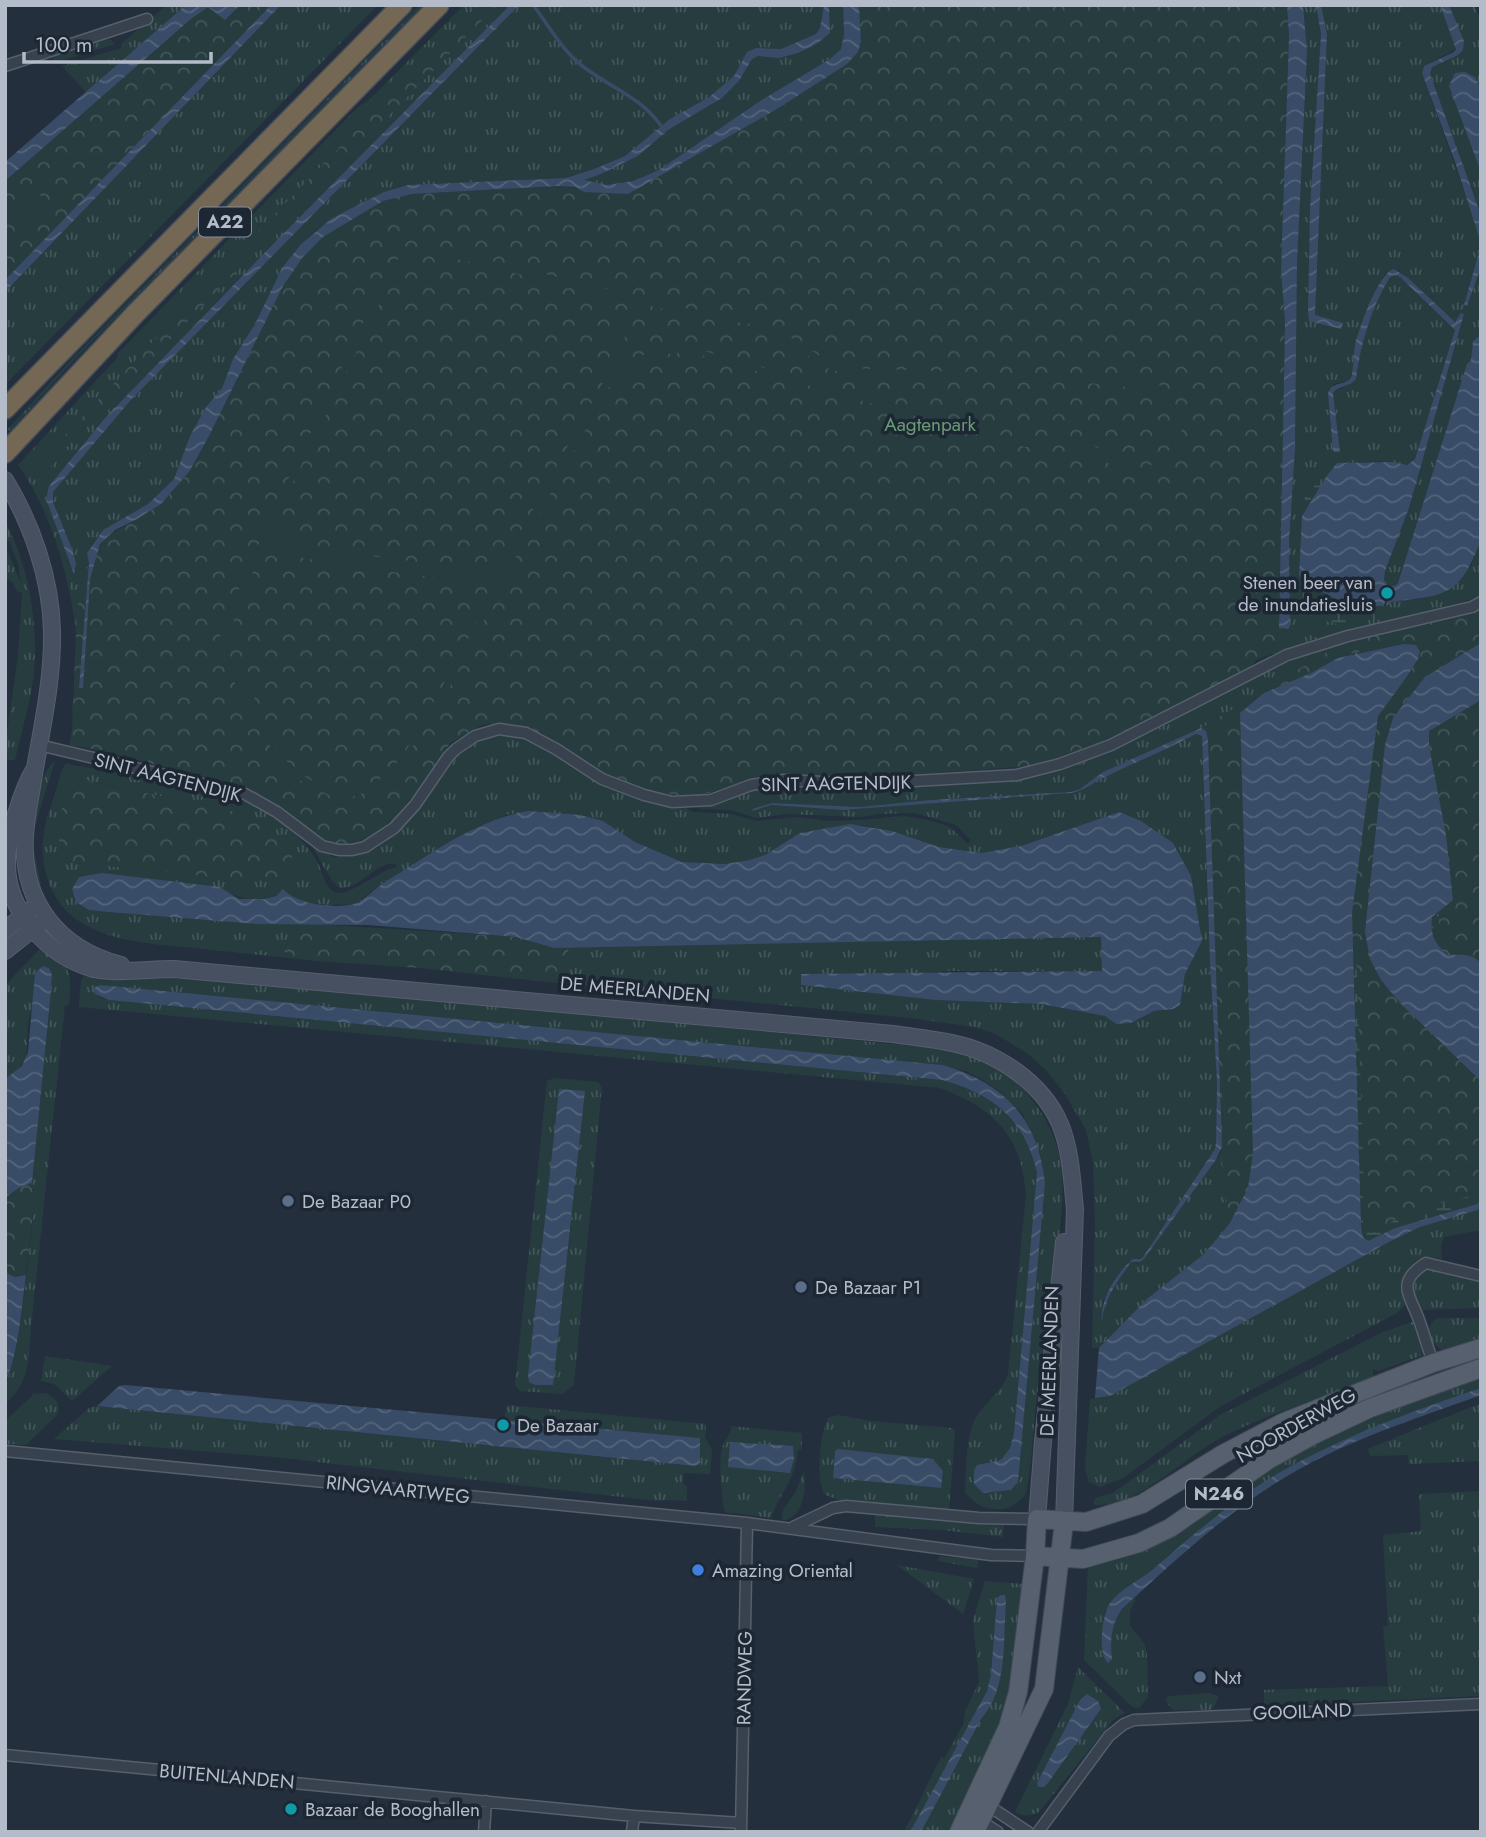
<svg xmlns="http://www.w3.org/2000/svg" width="1486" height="1837" font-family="Jost,sans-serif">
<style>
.grass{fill:url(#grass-tufts);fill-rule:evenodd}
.forest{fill:url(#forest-crowns)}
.wetland{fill:url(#wetland-marsh)}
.garden{fill:#263c3f;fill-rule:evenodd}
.water{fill:url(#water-waves)}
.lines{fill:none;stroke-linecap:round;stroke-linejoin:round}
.stream{stroke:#394c67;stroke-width:3.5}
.minor-casing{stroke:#565f6c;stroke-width:13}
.secondary-casing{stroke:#565f6c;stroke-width:18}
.primary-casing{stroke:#414a57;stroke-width:20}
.motorway-casing{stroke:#434c59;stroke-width:22}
.minor{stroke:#38414e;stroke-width:10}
.secondary{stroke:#465061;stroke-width:16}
.primary{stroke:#56606e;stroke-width:18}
.motorway{stroke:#746855;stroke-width:19}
.culture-dot{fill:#0f9aa8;stroke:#1d2633;stroke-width:2.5}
.service-dot{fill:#5c6f8a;stroke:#1d2633;stroke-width:2.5}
.shop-dot{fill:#3f7fe0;stroke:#1d2633;stroke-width:2.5}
.labels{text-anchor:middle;stroke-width:7;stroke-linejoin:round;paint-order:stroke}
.shield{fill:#1d2633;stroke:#878f9c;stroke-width:2}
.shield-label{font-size:18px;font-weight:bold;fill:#b4bcc9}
.park-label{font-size:19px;fill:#6b9a76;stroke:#1d2633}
.poi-label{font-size:19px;fill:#b4bcc9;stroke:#1d2633;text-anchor:start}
.street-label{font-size:19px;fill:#b4bcc9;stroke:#1d2633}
</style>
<defs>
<pattern id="grass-tufts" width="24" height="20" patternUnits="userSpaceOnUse" patternTransform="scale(1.75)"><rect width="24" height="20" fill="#263c3f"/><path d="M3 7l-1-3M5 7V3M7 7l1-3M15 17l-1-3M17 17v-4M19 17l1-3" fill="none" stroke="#435659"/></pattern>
<pattern id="forest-crowns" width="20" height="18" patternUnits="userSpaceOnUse" patternTransform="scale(1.75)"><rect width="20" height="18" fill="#263c3f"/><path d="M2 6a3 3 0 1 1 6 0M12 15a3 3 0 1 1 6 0" fill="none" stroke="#435659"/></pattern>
<pattern id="wetland-marsh" width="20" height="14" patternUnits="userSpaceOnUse" patternTransform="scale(1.75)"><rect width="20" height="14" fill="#263c3f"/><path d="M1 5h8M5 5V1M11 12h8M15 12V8" fill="none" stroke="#435659"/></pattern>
<pattern id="water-waves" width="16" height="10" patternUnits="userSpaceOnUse" patternTransform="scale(1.75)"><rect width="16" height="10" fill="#394c67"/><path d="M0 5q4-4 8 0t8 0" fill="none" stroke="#53647b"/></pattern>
</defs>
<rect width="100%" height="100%" fill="#242f3e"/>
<!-- grass -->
<path class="grass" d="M167,5H186L86,92L62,66L121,48V44Z
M281,5H378L5,385V292Z
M419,5H423L74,360L10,431L8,429L72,359Z
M464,5H510L275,242L105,418L49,486L69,563C76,535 51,518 53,492L130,401L519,5H824L820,28L816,34L781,49L764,48L747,52L734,76L709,97L670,119L625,156L594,169L566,178L408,185L365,201L316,230L301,244L282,268L255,324L233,359L222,388L206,407L174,479L148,504L103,530L87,552L89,563L624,195L680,166L777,109L861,41L859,5L1249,668L1114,737L1063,757L981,770L870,777L765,774L709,793L675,795L530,729L496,723L482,725L450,743L429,776L386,828L309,830L277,804L243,789L245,763L72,712C74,690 79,665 77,642C72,584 52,512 18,465L117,358L118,353L359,106L368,101Z
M829,5H843L844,35L841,49L830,59L760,101L659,170L633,181L606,185L582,180L601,174L638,156L668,130L722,98L739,81L752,59L758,56L779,58L798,53L830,33Z
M1303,5H1316L1321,34L1310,207L1309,321L1343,323L1315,316L1327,34L1321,5H1440L1456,46V49L1424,66L1422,73L1480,236L1481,245L1464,305L1467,306L1481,267V335L1473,341L1471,360L1467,364L1398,584L1395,586L1387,585L1384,579L1385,571L1409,508L1464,315L1455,322L1398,270L1385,274L1373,296L1360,331L1351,378L1348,381L1334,384L1328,394L1333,452H1340L1333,393L1356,379C1362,342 1370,308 1390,277L1395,275L1400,277L1455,330L1415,459L1407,465C1386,460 1365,461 1344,464L1302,516L1299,575L1309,592L1349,606H1386L1390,602L1427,598L1471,566L1481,540V595C1427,618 1368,623 1312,640C1298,644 1286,656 1271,654L1279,628L1287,629L1290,626L1289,544L1295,449L1297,264L1307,52Z
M1449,5H1474L1481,21V89L1479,84L1449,86L1481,172V215L1430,74L1431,67L1458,55L1463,41Z
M110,39L115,44L54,63L52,57Z
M5,521C29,566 40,630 33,680C29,707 21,734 15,760H5V730L8,726L18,656L22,593L17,591L12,582L5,578V546L21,583L18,563L9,541H5Z
M1481,607L1230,1223L1204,1254L1148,1298L1099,1348H1092L1095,1225L1093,1162L1086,1130L1065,1094L1046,1070L1028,1054L996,1034L975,1027L909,1018L538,981C562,972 563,972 569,947L1102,937V971H945L802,985L935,1000L1041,1004L1105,1016L1116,1024L1131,1023L1154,1011L1173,1009L1180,1005L1185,974L1202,941L1119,812L1021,846L981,853L939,847L892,831L861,825L800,833L765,855L750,860L724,864L682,862L635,842L603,821L581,815L528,811L506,815L479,826L380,885L355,904L329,905L301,902L286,893C256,901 247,904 220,887L76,902L89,910L108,912L257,924L301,923L283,950L290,958C258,955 227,951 195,948C130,942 51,939 43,856C41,830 50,809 58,784C60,777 61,771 65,764C100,769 135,776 170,782C199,787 231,791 258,805C279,816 307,842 318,863C323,873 325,891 338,893C350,895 380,871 396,867V864C376,861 361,889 340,888C330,882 320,859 313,848L314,845L333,857L356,855L377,848L399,831L447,766L466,747L485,736L504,733L527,739L579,770L655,803L684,807L693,812L731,814L758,821L795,817L829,821L860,820L904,816L932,821L950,827L967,843L970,842V839L956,825L915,813L878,814L861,817L786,814L756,818L731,810L701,809L695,806L761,786L794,784L828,788H862L1006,780L1206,704L1264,670L1311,650L1445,620ZM1201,728L1208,740L1221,1152L1144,1259L1137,1263L1131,1262L1103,1306V1301L1129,1261L1143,1257L1215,1149L1216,1141L1217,1082L1210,963L1202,736L1196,734C1166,749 1135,762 1105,776C1093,782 1084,789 1071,793L842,810L771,805L753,811L772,803L860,807L930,800L1070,792L1080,789L1103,772ZM75,778L232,811L258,821L231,882L187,873L62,862Z
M55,761L34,829L33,845L41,885L37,887C35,873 29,858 29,843C29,823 39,772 55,761Z
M40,949C71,962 72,973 69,1004L65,1005L31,1327C29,1357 30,1383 5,1404C5,1380 14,1360 18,1336C26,1290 30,1243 35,1196L32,1183L52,975C45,988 35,1001 30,1015C22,1040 38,1062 5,1079V989L9,981Z
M96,974L149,978L249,981L892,1044C920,1047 949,1048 976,1058C1023,1075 1060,1126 1062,1176C1064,1212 1057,1247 1054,1282C1050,1323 1041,1362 1036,1403C1033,1433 1032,1463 1026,1493C1011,1516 981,1514 965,1492C967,1467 964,1430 981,1410C992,1397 1002,1390 1008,1374L1026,1195C1021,1135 995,1109 940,1088L79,1007L81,980L85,975ZM100,985L943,1065L966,1071L983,1080L998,1090L1023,1114L1045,1183L1018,1482L1011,1490L983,1493L974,1484V1470L977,1465L1001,1460L1010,1448L1014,1433L1037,1172C1022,1118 995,1096 942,1080L109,1000L100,998L94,988Z
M554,1078L598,1082L602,1087L574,1385L562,1394L520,1391L515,1385L547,1081ZM559,1089L585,1092L553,1384L535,1385L529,1382L528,1375Z
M1481,1209V1230L1444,1237L1441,1246L1442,1259C1408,1252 1401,1277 1405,1305L1397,1313L1221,1406L1123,1478L1100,1487L1089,1482L1085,1468L1090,1399L1110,1396L1389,1242L1420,1227Z
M1426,1269H1437L1481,1280V1308L1420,1310C1411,1294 1409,1280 1426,1269Z
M1437,1318H1481V1341L1445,1352C1432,1345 1421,1328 1437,1318Z
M1415,1321L1425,1349L1420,1356L1379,1371L1373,1369V1376L1369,1380C1318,1399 1256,1417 1210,1444C1181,1462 1128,1512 1093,1504L1095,1498L1113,1493L1220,1415L1383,1332Z
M45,1356L112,1366L72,1401L54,1384L41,1381Z
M1481,1375V1388L1400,1417L1291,1466L1178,1547L1105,1611L1104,1622L1112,1659C1109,1629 1112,1617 1135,1597V1601L1130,1611V1626L1144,1643L1147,1653L1148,1697L1139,1708L1133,1707L1127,1702L1084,1660L1088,1565L1351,1425Z
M47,1393L57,1401L59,1412L55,1417L26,1445L5,1444V1421L34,1394Z
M1481,1403V1461L1409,1464L1408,1455L1371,1456L1367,1449Z
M507,1405L706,1424L705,1437L712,1450L710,1474L684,1473L683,1484L687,1486V1501L668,1500L657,1501L274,1457L54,1439L89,1408L97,1406L694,1466L700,1463L699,1438L504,1420Z
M838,1415L871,1421L952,1428L955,1431L949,1512L847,1503L825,1495C815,1480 820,1434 828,1418ZM835,1451L932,1459L943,1471L941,1488L833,1478Z
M731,1426L802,1433V1449L798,1450C795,1481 781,1491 771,1518L725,1512C721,1499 718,1457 723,1445C726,1437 731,1435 731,1426Z
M804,1471C807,1490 803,1518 782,1521L783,1510L795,1493Z
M1481,1491V1696L1264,1706V1690L1388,1686L1383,1626H1388L1383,1535L1421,1531L1419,1494Z
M875,1512L1004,1525L1003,1537L942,1530L875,1527Z
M939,1556L979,1560L977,1568L938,1561Z
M897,1565L974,1579L963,1614Z
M985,1581L1024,1584L1011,1683L1000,1730L952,1832H921L981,1719C1005,1693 1003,1636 1006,1601L997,1598L991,1674L987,1691L910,1832H904L941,1757L944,1759L963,1725L965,1711L979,1682L973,1620Z
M1078,1667L1125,1713L1114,1719L1039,1812C1029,1816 1024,1817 1015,1812L1068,1704ZM1080,1700L1101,1709L1048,1783H1037Z
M1210,1693L1219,1697L1212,1710H1173L1166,1702L1167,1697L1171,1696Z"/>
<!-- forest -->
<path class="forest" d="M240,5H271L5,280V181L191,19L208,7L225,19Z
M478,5H497L73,439L47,472L44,458L200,291Z
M859,5H1287L1289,36L1281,269L1285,324L1279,628L1271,654L1256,660L1249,668L1114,737L1032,766L870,777L765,774L709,793L675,795L646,791L604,775L530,729L496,723L482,725L450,743L429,776L386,828L367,840L346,845L329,844L309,830L277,804L242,786L92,749L69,745L72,730L77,607L89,563C97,556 98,546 105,538L161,504L189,472L209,436L283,286L303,257L323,237L383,201L411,194L557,186L628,194L777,109L847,64L861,41Z
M1481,607V1205L1394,1228L1368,1241L1240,1323L1221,1152L1208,744L1201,728L1349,639L1445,620Z
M74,778L232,811L258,821L292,853V879L231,882L187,873L61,862L59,844L63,795Z
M301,923L516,937L554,948L569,947L565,967L559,973L538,981L420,968L316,961L290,958L283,950Z
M32,1183L35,1196L26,1275L15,1277L8,1274L5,1266V1198L17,1189Z"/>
<!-- wetland -->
<path class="wetland" d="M1332,464L1337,466L1306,515L1302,516L1310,487Z
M1306,588L1309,592L1317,589L1383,601L1384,617L1340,625L1307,616L1302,595Z
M1393,644V651L1294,681L1339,656Z
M1439,910V935L1435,944L1431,929L1432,917Z
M1356,955L1364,1175L1363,1223L1367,1231L1372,1233C1380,1231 1384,1225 1391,1222C1418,1206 1451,1200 1481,1194V1203L1395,1228L1368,1241L1363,1237L1361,1227L1352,956Z"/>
<!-- garden -->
<path class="garden" d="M36,191L49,204L25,227L13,214Z
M430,246L689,309L758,317L831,363L846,368L1142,378L1162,386L1183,419L1180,440L1174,453L1162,466L1139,476L1130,477L1092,453L1068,443L1025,447L691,352L657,355L632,368L609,387L523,543L451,685L398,770L377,787L356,796L333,797L294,777L278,762L252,709L222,663L220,632L275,507L389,269C400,255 412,247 430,246ZM418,253H434L586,291L610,320L617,357L517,538L492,559L473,569L306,548L286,531L280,509L398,266ZM606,295L687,315L758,325L771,331L826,368L844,373C913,375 983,377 1052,381C1079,383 1130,383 1153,395C1172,405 1182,429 1170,449C1164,458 1151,467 1140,469C1124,471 1107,453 1093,445C1069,432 1041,438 1015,439L693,348L662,349L627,360C626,328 621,323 606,295ZM269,551L344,566L456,580L481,582L496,578C477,624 454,667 429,710C416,734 403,762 380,779C348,802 305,785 282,756C273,744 263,724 258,709C255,703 254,695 251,689C245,678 230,667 228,654C224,635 252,573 261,554Z"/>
<!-- water -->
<path class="water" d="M186,5H240L225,20L208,7L191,19L5,181V162Z
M271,5H281L5,292V280Z
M510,5H519L130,401L53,492V502L72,549L76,563L74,574L46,499L49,486L105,418L275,242Z
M824,5H829L830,33L818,43L798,53L779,58L758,56L752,59L739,81L722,98L668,130L638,156L601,174L584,180L606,185L633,181L659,170L760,101L830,59L841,49L844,35L843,5H859L861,41L858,52L847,64L777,109L628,194L584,192L575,187L557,186L412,194L383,201L323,237L303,257L283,286L209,436L189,472L161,504L137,519L115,530L100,544L90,579L83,688H79L89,563L87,553L103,530L148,504L174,479L190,436L206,407L222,388L233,359L255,324L282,268L301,244L331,219L348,210L384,192L408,185L566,178L594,169L625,156L670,119L709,97L734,76L747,52L756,48L781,49L816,34L820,28Z
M1287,5H1303L1307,52L1297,264L1295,449L1289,544L1290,626L1288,629L1279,628L1285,324L1281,269L1289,36Z
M1316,5H1321L1327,34L1315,315L1343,323L1341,329L1309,321L1308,313L1310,207L1321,34Z
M1440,5H1449L1464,41L1463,50L1458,55L1432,67L1430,74L1481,215V243L1455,162L1422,73L1424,66L1454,52L1456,49Z
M1465,72L1475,77L1481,89V172L1449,86L1455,73Z
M1481,245V267L1467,306L1464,305Z
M1394,269L1408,278L1455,322L1461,313L1464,314L1409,508L1385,571L1384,580L1388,585L1384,606H1349L1317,589L1309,593L1299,575L1302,516L1326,477L1337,463L1393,462L1407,465L1415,459L1455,330L1400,277L1395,275L1390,277C1371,308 1361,343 1356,379C1350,387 1339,385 1333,393L1340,452H1333L1328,394C1332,380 1343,387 1351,378C1354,367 1353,356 1355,345C1359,329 1378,273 1394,269Z
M1481,335V540C1459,597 1447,595 1391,602L1386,606L1390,585L1395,586L1398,583L1467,364L1471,360L1473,341Z
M1481,643V700L1429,731V746L1446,835L1453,900L1432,917C1430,935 1435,944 1448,955C1460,955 1473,953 1481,964V1081L1401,1004L1381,980L1370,959L1365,932L1385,745L1393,718L1425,677Z
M1404,644L1416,645L1420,652L1418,659L1403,682L1378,716L1352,913L1361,1227L1363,1237L1368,1241L1395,1228L1481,1203V1209L1420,1227L1389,1242L1110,1396L1095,1398L1099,1348L1148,1298L1204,1254L1230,1223L1248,1188L1253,1153L1240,713L1264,693L1311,673L1338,658Z
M1201,728L1206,731L1208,740L1222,1147L1215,1161L1144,1259L1140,1262H1131C1119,1281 1104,1297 1102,1321C1099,1301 1117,1272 1133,1259H1140L1143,1257L1215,1149L1216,1141L1217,1082L1210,963L1202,736L1196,734C1166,750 1136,762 1105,777C1093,782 1085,791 1071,793L842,810L771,805L753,811L752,809L772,803L860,807L930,800L1070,792L1080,789L1103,772Z
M528,811L581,815L603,821L635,842L682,862L724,864L750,860L765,855L800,833L850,824L892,831L939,847L981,853L1021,846L1119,812L1141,821L1173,843L1191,876L1202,941L1185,974L1180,1005L1173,1009L1154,1011L1131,1023L1116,1024L1105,1016L1041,1004L935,1000L801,985V974L1102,971L1101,937L554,948L516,937L368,925L257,924L108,912L89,910L76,902L72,889L79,877L102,873L220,887L239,899H264L276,896L283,889C296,904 334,909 354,904C364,901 375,888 385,882C430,855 475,820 528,811Z
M43,966L49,968L52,975L51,990L32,1183L17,1189L5,1198V1079L22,1066L28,1052L35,973Z
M100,985L943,1065C1004,1083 1038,1118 1045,1183L1018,1482L1011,1490L983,1493L974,1484V1470L977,1465L1001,1460L1010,1448L1014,1433L1037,1172C1023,1118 994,1095 942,1080L109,1000L95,994L93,988Z
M559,1089L585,1091L553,1385H535L529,1382L528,1375Z
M5,1266L8,1274L15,1277L26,1275C21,1312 19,1350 5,1384L7,1322Z
M125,1385L700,1438V1463L695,1466L97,1406L119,1386Z
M1481,1388V1395C1412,1420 1341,1442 1279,1481C1221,1517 1172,1563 1122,1609C1111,1625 1110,1639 1112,1659L1108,1663C1097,1653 1102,1615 1110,1603C1120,1589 1139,1581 1152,1570C1196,1532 1241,1493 1293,1465C1353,1433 1417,1409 1481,1388Z
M730,1442L793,1446L794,1459L790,1473L728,1467Z
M838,1449L933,1459L943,1471L941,1488L833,1478L835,1451Z
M1001,1595H1005L1006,1601C1003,1639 1008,1690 981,1719L921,1832H910L987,1691L991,1674L997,1598Z
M1087,1694L1098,1701L1101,1709L1048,1783L1044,1787H1038L1037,1783L1080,1700Z"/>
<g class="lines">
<!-- stream -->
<path class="stream" d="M533,5C550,27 562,51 585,68C613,89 641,97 662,127"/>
<defs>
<path id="minor" d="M5,66L147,19
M39,745L245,794L277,812L322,846L339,850H352L365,847L394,828L415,805L448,757L456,749L475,736L499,729L526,733L556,749L602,779L644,795L672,802L711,800L751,785L783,780L862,784L1017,775L1060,764L1111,745L1287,655L1348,636L1472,607L1481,602
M1433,1363C1428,1348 1424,1334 1419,1320C1410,1295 1395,1282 1426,1263L1481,1276
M5,1451L747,1523L991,1555L1035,1556
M793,1527L833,1508L846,1506L979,1518L1037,1519
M5,1755L634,1816L741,1823
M983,1802L1028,1832
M976,1818L998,1832
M484,1832L486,1801
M632,1832L634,1816
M741,1832L747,1523
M1038,1832L1109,1736L1124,1724L1134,1720L1481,1704"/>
<path id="secondary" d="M5,480C32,524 51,579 52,631C53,679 42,727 34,774C31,795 26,816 25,837C21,902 59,949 121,965
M35,768C22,789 6,840 7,864C7,912 49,957 94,969C117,974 149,969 174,969L893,1034C913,1037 933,1039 952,1043C996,1052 1042,1082 1060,1124C1071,1150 1072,1181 1075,1209L1064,1522
M5,930L30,910
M5,951L39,924
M1037,1519L1043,1441L1064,1242"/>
<path id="primary" d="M1035,1556L1083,1559L1139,1543L1170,1528L1268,1460L1313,1435L1370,1408L1481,1368
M959,1832L1008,1727L1018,1692L1035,1556L1037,1519L1086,1522L1142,1504L1223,1454L1284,1422L1433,1363L1481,1348
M975,1832L1044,1689L1064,1522"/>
<path id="motorway" d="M5,409L402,5
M5,453L135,314L439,5"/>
</defs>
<!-- minor casing -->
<use href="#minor" class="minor-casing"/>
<!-- secondary casing -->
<use href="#secondary" class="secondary-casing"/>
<!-- primary casing -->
<use href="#primary" class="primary-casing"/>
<!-- motorway casing -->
<use href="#motorway" class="motorway-casing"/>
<!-- minor -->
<use href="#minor" class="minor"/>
<!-- secondary -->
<use href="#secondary" class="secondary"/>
<!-- primary -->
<use href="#primary" class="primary"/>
<!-- motorway -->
<use href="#motorway" class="motorway"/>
</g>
<!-- markers -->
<g class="culture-dot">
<circle cx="1387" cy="593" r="7"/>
<circle cx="503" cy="1425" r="7"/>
<circle cx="291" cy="1809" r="7"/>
</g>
<g class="service-dot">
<circle cx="288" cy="1201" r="7"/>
<circle cx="801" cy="1287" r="7"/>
<circle cx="1200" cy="1677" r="7"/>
</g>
<circle class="shop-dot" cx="698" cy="1570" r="7"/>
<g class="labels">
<!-- shield labels -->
<g class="shield">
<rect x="199" y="207.5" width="52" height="29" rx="5"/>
<rect x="1186" y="1479.5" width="66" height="29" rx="5"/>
</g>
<g class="shield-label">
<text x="225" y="228">A22</text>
<text x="1219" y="1500">N246</text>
</g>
<!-- park labels -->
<g class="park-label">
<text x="930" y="431">Aagtenpark</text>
</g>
<!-- poi labels -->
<g class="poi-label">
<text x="1373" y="589" text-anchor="end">Stenen beer van<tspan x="1373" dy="22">de inundatiesluis</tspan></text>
<text x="302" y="1208">De Bazaar P0</text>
<text x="815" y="1294">De Bazaar P1</text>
<text x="517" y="1432">De Bazaar</text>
<text x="712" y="1577">Amazing Oriental</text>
<text x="1214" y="1684">Nxt</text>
<text x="305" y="1816">Bazaar de Booghallen</text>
</g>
<!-- street labels -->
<g class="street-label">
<text transform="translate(168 777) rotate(14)" y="7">SINT AAGTENDIJK</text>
<text transform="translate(836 783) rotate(-1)" y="7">SINT AAGTENDIJK</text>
<text transform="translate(635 989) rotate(5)" y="7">DE MEERLANDEN</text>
<text transform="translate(1049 1361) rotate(-88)" y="7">DE MEERLANDEN</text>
<text transform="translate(1296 1425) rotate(-29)" y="7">NOORDERWEG</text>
<text transform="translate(398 1489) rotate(6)" y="7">RINGVAARTWEG</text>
<text transform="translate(744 1678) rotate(-89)" y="7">RANDWEG</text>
<text transform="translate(1302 1711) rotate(-2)" y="7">GOOILAND</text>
<text transform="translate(227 1776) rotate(5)" y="7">BUITENLANDEN</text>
</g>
</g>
<!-- border -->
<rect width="1486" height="1837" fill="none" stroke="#b4bcc9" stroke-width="14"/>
<!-- scale -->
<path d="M24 52v10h187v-10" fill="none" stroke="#b4bcc9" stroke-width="3.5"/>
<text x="35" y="52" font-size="21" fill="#b4bcc9" stroke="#1d2633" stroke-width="5" paint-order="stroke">100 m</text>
</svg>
